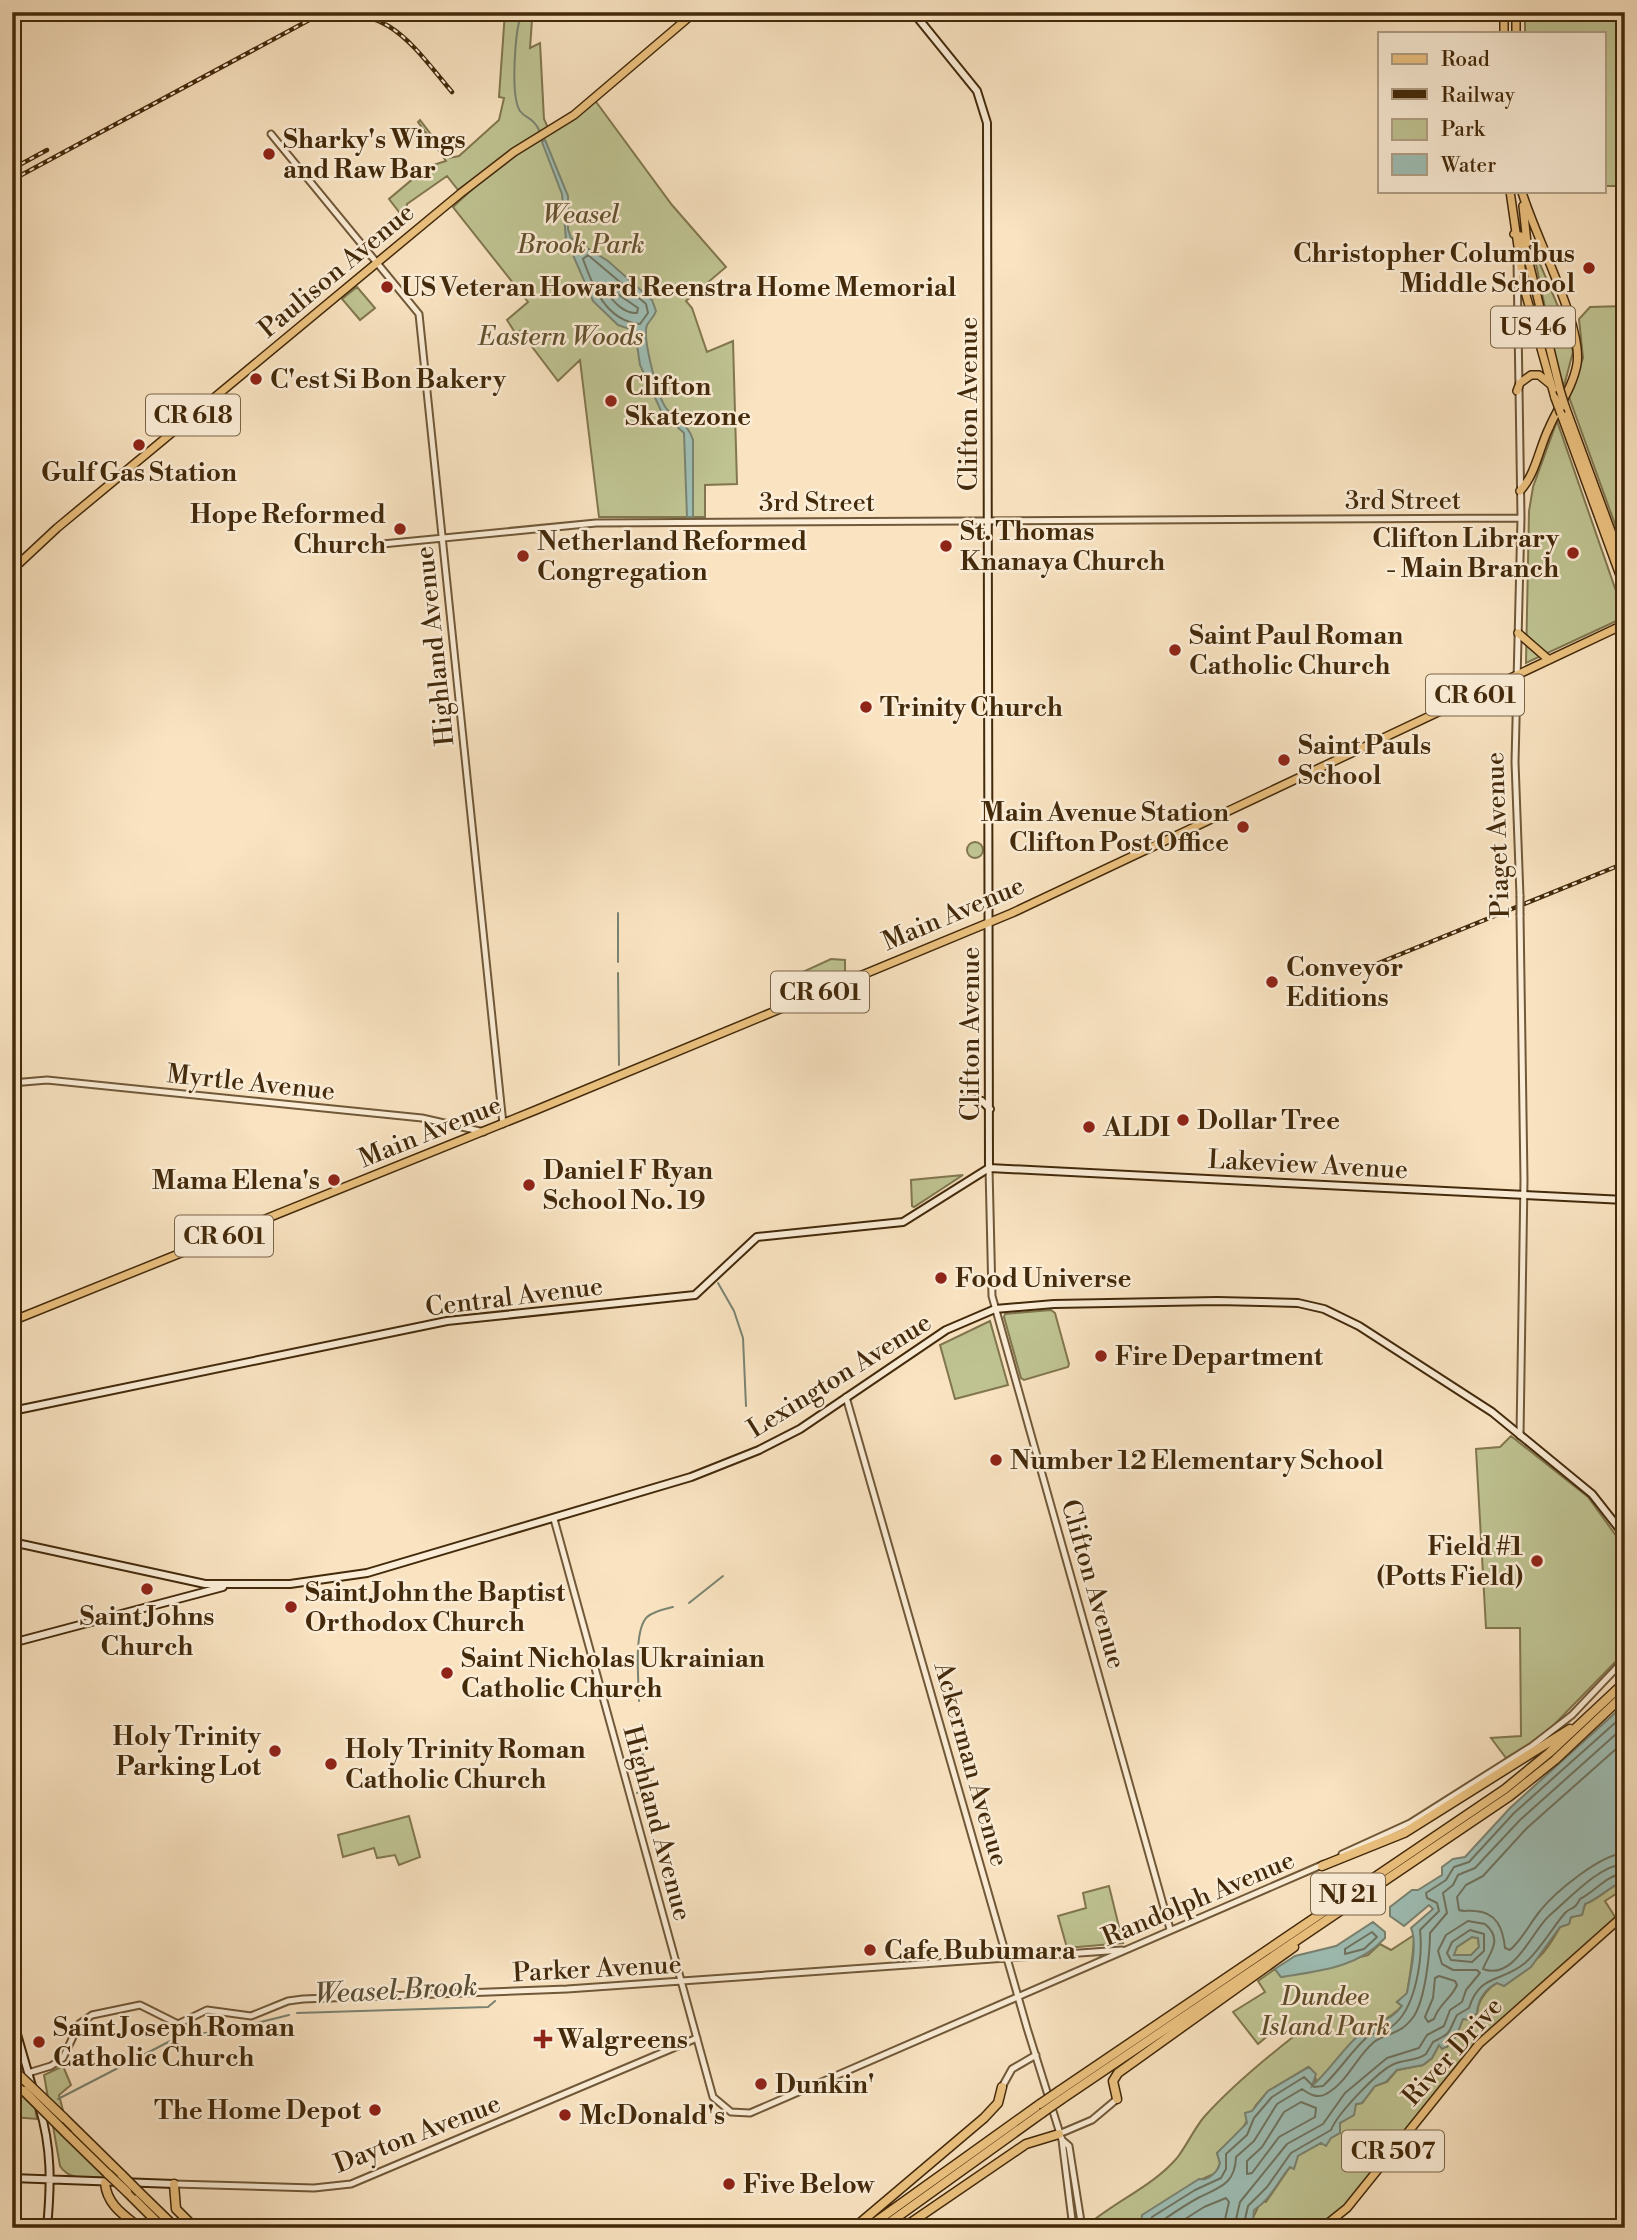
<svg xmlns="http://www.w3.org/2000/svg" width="1637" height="2240" font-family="'Libre Bodoni',serif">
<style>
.green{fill:#bfc392;stroke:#81764e;stroke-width:2}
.water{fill:#9ebeb5;stroke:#7a8371;stroke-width:2;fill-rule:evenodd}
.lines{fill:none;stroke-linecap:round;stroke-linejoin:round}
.shore{stroke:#707460;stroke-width:2}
.stream{stroke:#7a8371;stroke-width:2}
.tertiary-casing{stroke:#705838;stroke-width:9}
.secondary-casing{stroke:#432a0b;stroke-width:10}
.primary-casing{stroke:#432a0b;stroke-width:10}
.trunk-casing{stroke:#432a0b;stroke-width:10}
.motorway-casing{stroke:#432a0b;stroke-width:11}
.tertiary{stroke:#fbedd7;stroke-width:5}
.secondary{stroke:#fbedd7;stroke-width:6}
.primary{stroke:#ecc280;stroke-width:7}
.trunk{stroke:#ecc280;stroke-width:7}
.motorway{stroke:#ecc280;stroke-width:8}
.rail-casing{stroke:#432a0b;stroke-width:4.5}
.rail{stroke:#fbedd7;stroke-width:2;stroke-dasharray:5;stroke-linecap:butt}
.tertiary-bridge-casing{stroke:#705838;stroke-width:9;stroke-linecap:butt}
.trunk-bridge-casing{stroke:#432a0b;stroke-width:10;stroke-linecap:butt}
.motorway-bridge-casing{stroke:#432a0b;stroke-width:11;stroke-linecap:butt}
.tertiary-bridge{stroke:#fbedd7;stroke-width:5}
.trunk-bridge{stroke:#ecc280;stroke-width:7}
.motorway-bridge{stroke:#ecc280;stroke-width:8}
.poi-dot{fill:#8f2418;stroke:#fbedd7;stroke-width:2.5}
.labels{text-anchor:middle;stroke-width:5;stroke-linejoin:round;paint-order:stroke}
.shield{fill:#fbedd7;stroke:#7a6448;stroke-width:2}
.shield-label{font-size:24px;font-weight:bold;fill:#432a0b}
.poi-label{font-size:26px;font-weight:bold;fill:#432a0b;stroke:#fbedd7;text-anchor:start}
.park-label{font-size:26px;font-style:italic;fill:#62502d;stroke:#fbedd7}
.street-label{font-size:26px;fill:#432a0b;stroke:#fbedd7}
.water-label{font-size:28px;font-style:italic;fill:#5a4f36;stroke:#fbedd7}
</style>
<rect width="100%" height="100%" fill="#f9e3c1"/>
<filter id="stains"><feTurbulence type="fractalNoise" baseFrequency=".00286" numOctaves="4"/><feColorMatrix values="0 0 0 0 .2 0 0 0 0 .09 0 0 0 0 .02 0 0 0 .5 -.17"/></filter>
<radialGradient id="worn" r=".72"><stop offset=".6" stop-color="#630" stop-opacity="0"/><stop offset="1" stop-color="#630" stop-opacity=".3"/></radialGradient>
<!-- green -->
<path class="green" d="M505,12H535L532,20L530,48L540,43L544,119L549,130L594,99L672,205L726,267L686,301L692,308L707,352L733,341L737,484L705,485V517H599L580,360L558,381L520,331L516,334L507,320L528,302L453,207L508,156L458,190L447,176L407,204L406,221L389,199L427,167L446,161L418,122L420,120L449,158L459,156L499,120L504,98L499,97Z
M1525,12H1625V186H1604V33H1525Z
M1532,245L1568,330L1573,352L1564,386L1558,370Z
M357,287L375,308L360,320L342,299Z
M1625,306V552L1569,397L1583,358L1579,319L1590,307Z
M1557,421L1625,617L1526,663L1529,511L1533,487Z
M967 850a8 8 0 1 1 16 0a8 8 0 1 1-16 0Z
M831,959L845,960V981L772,1012V976L792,977Z
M963,1175L914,1207L912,1206L911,1180Z
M1051,1310L1055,1313L1069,1364L1068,1367L1024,1380L1021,1378L1004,1317L1005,1314Z
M990,1321L1008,1385L955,1399L940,1345Z
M1511,1436L1588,1497L1625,1548V1652L1543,1736L1506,1758L1491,1738L1521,1736L1520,1628H1486L1476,1449L1500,1447Z
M409,1816L420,1857L399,1865L395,1855L377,1858L374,1848L343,1857L338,1835Z
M1625,1880V1888L1605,1901L1617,1920L1491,2034L1347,2208L1322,2228H1248L1261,2201L1266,2202L1298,2155L1340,2133V2123L1353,2115L1356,2104L1362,2103L1375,2086L1387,2082L1397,2070L1423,2065L1432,2058L1439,2045L1447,2047L1463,2019L1477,2013C1480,1983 1517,1973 1539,1957C1547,1950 1555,1936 1560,1927L1569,1924L1571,1917L1582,1915L1585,1904C1598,1900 1611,1885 1625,1880Z
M1109,1886L1123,1943L1067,1948L1058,1916L1086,1908L1083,1893Z
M1414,1935C1414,1953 1410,1974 1407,1994L1397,2002L1402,2006C1390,2020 1376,2023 1362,2034C1344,2051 1330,2070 1312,2087L1316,2079L1308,2067L1268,2091L1256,2105L1241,2131L1217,2153L1220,2163L1216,2173L1193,2183L1141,2225L1091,2228L1090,2223C1118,2200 1154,2185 1177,2158C1187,2145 1194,2129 1204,2117C1231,2087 1261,2062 1293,2037L1283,2023L1258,2044L1233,2012L1265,1992L1258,1981L1275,1969L1281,1977L1368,1955L1380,1944L1391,1950Z
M1472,1937L1478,1938L1479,1947L1471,1956L1453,1955L1457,1947Z
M63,2066L71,2085L59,2095L71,2141L107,2178C90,2177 70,2182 60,2166L44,2075Z
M12,2086L35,2108L37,2119L12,2117Z"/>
<!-- water -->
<path class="water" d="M545,140L568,196V229L571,238L608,261L652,300L656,311C654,317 650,320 647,325C642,337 657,395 666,408C676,421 688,423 693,440V517H687L684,433L662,413L640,365L637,345L639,342L633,330L618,325L593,301L566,239L562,194L542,142Z
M1625,1704V1880C1612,1885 1597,1900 1585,1904L1582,1915L1571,1917L1569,1924L1560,1927L1531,1967L1504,1986L1497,1983C1484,1990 1478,1999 1477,2013L1469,2020L1463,2019C1458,2032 1455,2044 1442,2049L1439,2045L1432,2058L1423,2065L1397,2070L1386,2082L1375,2086L1362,2103L1356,2104L1354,2115L1340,2123V2133L1331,2138L1326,2146L1321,2143L1298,2156L1294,2169L1290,2167C1277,2183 1270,2200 1254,2210L1253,2220L1248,2228H1133L1141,2225L1142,2215L1199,2179C1208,2181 1218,2172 1220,2163L1217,2153L1247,2123L1245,2113L1252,2111L1268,2091L1309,2067L1316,2074L1312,2086C1332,2069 1345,2044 1366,2029C1380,2018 1388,2024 1402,2006L1397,2002L1407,1993C1410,1975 1418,1944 1411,1928L1433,1909L1429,1905L1404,1926L1390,1916V1907L1412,1890H1418L1442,1875V1867L1453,1859L1465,1857L1510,1808ZM1472,1937L1478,1938L1479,1947L1471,1955H1454L1457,1947Z
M1373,1922L1385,1932V1938C1358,1968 1318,1971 1281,1977L1275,1969L1295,1956L1336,1946Z"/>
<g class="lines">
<!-- shore -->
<path class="shore" d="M588,255L646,304L648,313L640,324C606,321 593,287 583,259Z
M606,286L638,308L637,313C624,314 614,302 606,292Z
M1625,1741L1527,1828L1483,1876L1466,1885L1457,1897L1459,1910C1464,1912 1468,1910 1475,1911C1497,1912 1503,1929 1505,1948L1510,1950C1522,1940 1530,1923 1540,1911C1555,1892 1601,1854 1625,1853
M1470,1930L1484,1934V1951L1472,1962L1451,1960L1447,1953L1452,1942Z
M1372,1932L1377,1937L1364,1949L1345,1954V1949Z
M1439,1976L1455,1981L1457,1985C1451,1999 1439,2004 1434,2019L1428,2022L1425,2017L1433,1998L1435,1978Z
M1301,2102L1316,2108L1315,2117L1279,2137L1252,2173L1247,2174V2161L1262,2147L1284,2112Z
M1147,2228L1152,2217L1195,2190L1221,2178L1226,2169V2154L1247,2135L1254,2118L1272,2097L1304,2077L1314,2087L1323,2086C1339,2071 1350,2053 1366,2038C1374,2031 1383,2033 1391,2027C1416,2010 1423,1958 1420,1930L1439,1911L1437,1903L1427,1898L1426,1893L1446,1880L1454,1867L1469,1862L1514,1813L1625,1714
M1157,2228L1160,2222C1172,2214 1185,2205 1198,2198C1219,2187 1235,2185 1236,2157L1254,2141L1277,2104L1302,2089C1309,2094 1317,2099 1326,2094C1347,2083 1356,2057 1374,2042C1387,2032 1400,2036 1414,2016C1425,1999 1430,1954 1430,1933L1447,1913L1443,1893L1453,1885L1458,1875L1475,1868L1520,1820L1625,1726
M1171,2228L1204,2207L1226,2198L1229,2202L1223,2228
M1234,2228L1240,2202L1287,2144L1323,2124L1345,2093L1387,2058L1419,2048L1427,2035L1444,2026L1450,2010L1462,2002L1466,1990L1480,1973L1477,1970H1453L1442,1964L1438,1951L1446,1935L1468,1921L1485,1924C1504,1940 1489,1953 1483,1969C1515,1981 1532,1930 1550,1915C1569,1899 1599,1865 1625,1864
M1243,2228L1248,2206L1267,2187L1291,2153L1331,2130C1337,2114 1378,2071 1394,2064C1405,2059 1417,2061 1426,2054L1433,2042C1453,2032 1447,2034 1457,2015L1469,2008C1480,1973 1501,1983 1525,1963C1541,1949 1552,1928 1565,1913C1572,1906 1574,1911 1580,1899C1596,1891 1606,1875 1625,1873"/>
<!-- stream -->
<path class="stream" d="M522,12C515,29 510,96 520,111C526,119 533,117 539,130
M618,913V962
M618,973L619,1065
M718,1283L734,1311L743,1338L746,1406
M689,1603L723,1576
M639,1701C639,1682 633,1631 647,1617C654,1611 665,1609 673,1607
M636,1733L648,1772
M637,1793L648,1789L651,1781
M297,2013L488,2007L495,2001
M228,2030L289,2015
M58,2099L178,2037L212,2032"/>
<defs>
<path id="tertiary" d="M271,134L419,314L503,1124
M1517,260L1521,518L1515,762L1520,896
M372,545L596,523L1521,518
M1520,915L1524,1180L1520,1436
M12,1083L47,1080L422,1118L484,1132
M989,1168L992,1296L1170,1929
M846,1397L1027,2028L1062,2140L1073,2228
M554,1519L713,2097L731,2112L750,2113L1324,1864
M1342,1854L1410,1823L1532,1746L1572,1715L1625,1659
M1621,1918L1625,1956
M28,2073L51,2066L63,2058L79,2024L92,2015L140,2005L178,2024L207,2010L251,2016L288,2001L303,1999L567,1989L1122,1950
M1002,2087L1012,2069L1036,2055
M1059,2134L1092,2120L1117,2099
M1062,2140L1069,2146L1082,2228
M174,2184L314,2188L351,2184L697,2038"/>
<path id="secondary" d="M913,12L977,91L987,123L989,1168
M967,1097L982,1101L990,1109
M989,1168L1625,1200
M12,1411L447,1321L695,1295L757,1237L903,1222L989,1168
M12,1542L205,1584H290L367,1573L691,1477L759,1450L800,1429L946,1330L995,1309L1054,1304L1217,1301L1298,1303L1324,1309L1359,1326L1492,1412L1592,1494L1625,1536
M12,1643L223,1587
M12,2017L32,2086
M39,2106C52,2148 51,2185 47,2228
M12,2178L174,2184"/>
<path id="primary" d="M12,570L57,528L461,193L514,152L574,115L695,12
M1518,633L1549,660
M12,1321L536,1110L1012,913L1625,624
M1322,2228L1347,2208L1479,2044L1625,1914"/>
<path id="trunk" d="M1504,12V33
M1516,12V33
M1510,191L1524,288L1555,398
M1523,206L1527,243
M1514,234L1521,236L1524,242L1560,390
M1517,391L1520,383L1531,375H1539L1550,384
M1565,406L1625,569
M1561,414L1625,589
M1520,491C1536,474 1539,448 1549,428C1558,407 1573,387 1577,364C1583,325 1535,237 1522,192"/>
<path id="motorway" d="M1322,1866L1404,1833L1570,1729
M12,2022H14
M12,2080L24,2091
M1059,2091L1505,1789L1549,1753L1625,1682
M1062,2099L1510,1796L1555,1760L1625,1694
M1117,2099L1113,2081L1118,2073L1294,1947
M64,2118L122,2175
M68,2135L108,2174
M105,2183C107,2205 124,2215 140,2228
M174,2184L176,2209L195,2228
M127,2192L163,2228
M139,2192L176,2228
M854,2228L984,2118L998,2103L1002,2087
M867,2228L1040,2104
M882,2228L1042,2113
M903,2228L1026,2144L1059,2134"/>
</defs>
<!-- tertiary casing -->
<use href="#tertiary" class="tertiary-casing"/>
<!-- secondary casing -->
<use href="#secondary" class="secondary-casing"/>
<!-- primary casing -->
<use href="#primary" class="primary-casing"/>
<!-- trunk casing -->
<use href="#trunk" class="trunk-casing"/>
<!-- motorway casing -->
<use href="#motorway" class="motorway-casing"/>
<!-- tertiary -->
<use href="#tertiary" class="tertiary"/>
<!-- secondary -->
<use href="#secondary" class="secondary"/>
<!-- primary -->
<use href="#primary" class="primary"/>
<!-- trunk -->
<use href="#trunk" class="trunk"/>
<!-- motorway -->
<use href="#motorway" class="motorway"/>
<defs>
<path id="rail" d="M317,18C386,0 413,46 452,92
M12,169L47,150
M12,180L324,12
M1359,971L1625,863"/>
</defs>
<!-- rail casing -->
<use href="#rail" class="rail-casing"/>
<!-- rail -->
<use href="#rail" class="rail"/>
<defs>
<path id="tertiary-bridge" d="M1520,896V915"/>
<path id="trunk-bridge" d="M1560,390L1565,406
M1555,398L1561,414"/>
<path id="motorway-bridge" d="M19,2075L64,2118
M24,2091L68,2135
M1040,2104L1059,2091
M1042,2113L1062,2099
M108,2174L127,2192
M122,2175L139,2192"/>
</defs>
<!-- tertiary-bridge casing -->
<use href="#tertiary-bridge" class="tertiary-bridge-casing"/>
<!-- trunk-bridge casing -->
<use href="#trunk-bridge" class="trunk-bridge-casing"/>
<!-- motorway-bridge casing -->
<use href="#motorway-bridge" class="motorway-bridge-casing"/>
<!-- tertiary-bridge -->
<use href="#tertiary-bridge" class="tertiary-bridge"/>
<!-- trunk-bridge -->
<use href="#trunk-bridge" class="trunk-bridge"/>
<!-- motorway-bridge -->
<use href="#motorway-bridge" class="motorway-bridge"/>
</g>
<!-- markers -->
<g class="poi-dot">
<circle cx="269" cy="154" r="7"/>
<circle cx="1589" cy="268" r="7"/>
<circle cx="387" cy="287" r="7"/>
<circle cx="256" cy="379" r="7"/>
<circle cx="611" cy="401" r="7"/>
<circle cx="139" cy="445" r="7"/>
<circle cx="400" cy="529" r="7"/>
<circle cx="946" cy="546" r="7"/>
<circle cx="1573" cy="553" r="7"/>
<circle cx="523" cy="556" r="7"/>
<circle cx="1175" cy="650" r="7"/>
<circle cx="866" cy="707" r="7"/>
<circle cx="1284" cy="760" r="7"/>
<circle cx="1243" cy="827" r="7"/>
<circle cx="1272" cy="982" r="7"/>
<circle cx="1183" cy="1120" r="7"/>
<circle cx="1089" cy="1127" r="7"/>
<circle cx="334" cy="1180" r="7"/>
<circle cx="529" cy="1185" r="7"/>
<circle cx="941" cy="1278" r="7"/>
<circle cx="1101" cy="1356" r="7"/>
<circle cx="996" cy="1460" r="7"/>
<circle cx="1537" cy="1561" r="7"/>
<circle cx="147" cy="1589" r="7"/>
<circle cx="291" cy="1607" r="7"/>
<circle cx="447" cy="1673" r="7"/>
<circle cx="275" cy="1751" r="7"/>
<circle cx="331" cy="1764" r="7"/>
<circle cx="870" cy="1950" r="7"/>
<path d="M539.5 2028.5h7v7h7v7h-7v7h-7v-7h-7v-7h7z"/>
<circle cx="39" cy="2042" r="7"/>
<circle cx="761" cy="2084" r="7"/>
<circle cx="375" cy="2110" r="7"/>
<circle cx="565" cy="2115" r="7"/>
<circle cx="729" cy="2184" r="7"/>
</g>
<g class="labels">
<!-- shield labels -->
<g class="shield">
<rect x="1491" y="306.5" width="84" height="41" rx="5"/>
<rect x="146" y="394.5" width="94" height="41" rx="5"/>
<rect x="1426" y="674.5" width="98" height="41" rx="5"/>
<rect x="771" y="971.5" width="98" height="41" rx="5"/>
<rect x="175" y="1215.5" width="98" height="41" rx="5"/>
<rect x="1311" y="1873.5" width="74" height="41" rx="5"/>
<rect x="1342" y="2130.5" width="102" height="41" rx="5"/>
</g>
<g class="shield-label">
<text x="1533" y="335">US 46</text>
<text x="193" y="423">CR 618</text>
<text x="1475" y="703">CR 601</text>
<text x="820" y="1000">CR 601</text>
<text x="224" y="1244">CR 601</text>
<text x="1348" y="1902">NJ 21</text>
<text x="1393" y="2159">CR 507</text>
</g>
<!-- poi labels -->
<g class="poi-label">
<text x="283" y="148">Sharky's Wings<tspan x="283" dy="30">and Raw Bar</tspan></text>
<text x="1575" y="262" text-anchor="end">Christopher Columbus<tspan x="1575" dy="30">Middle School</tspan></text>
<text x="401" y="296">US Veteran Howard Reenstra Home Memorial</text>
<text x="270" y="388">C'est Si Bon Bakery</text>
<text x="625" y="395">Clifton<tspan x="625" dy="30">Skatezone</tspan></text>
<text x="139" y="481" text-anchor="middle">Gulf Gas Station</text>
<text x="386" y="523" text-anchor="end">Hope Reformed<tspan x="386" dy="30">Church</tspan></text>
<text x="960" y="540">St. Thomas<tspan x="960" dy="30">Knanaya Church</tspan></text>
<text x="1559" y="547" text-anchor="end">Clifton Library<tspan x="1559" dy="30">- Main Branch</tspan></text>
<text x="537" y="550">Netherland Reformed<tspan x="537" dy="30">Congregation</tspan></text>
<text x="1189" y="644">Saint Paul Roman<tspan x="1189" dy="30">Catholic Church</tspan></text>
<text x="880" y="716">Trinity Church</text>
<text x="1298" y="754">Saint Pauls<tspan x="1298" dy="30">School</tspan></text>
<text x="1229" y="821" text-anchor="end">Main Avenue Station<tspan x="1229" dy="30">Clifton Post Office</tspan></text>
<text x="1286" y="976">Conveyor<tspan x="1286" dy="30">Editions</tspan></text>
<text x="1197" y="1129">Dollar Tree</text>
<text x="1103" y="1136">ALDI</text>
<text x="543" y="1179">Daniel F Ryan<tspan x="543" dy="30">School No. 19</tspan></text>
<text x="320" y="1189" text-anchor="end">Mama Elena's</text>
<text x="955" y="1287">Food Universe</text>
<text x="1115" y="1365">Fire Department</text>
<text x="1010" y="1469">Number 12 Elementary School</text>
<text x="1523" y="1555" text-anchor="end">Field #1<tspan x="1523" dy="30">(Potts Field)</tspan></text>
<text x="305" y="1601">Saint John the Baptist<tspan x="305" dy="30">Orthodox Church</tspan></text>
<text x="147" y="1625" text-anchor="middle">Saint Johns<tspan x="147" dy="30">Church</tspan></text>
<text x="461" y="1667">Saint Nicholas Ukrainian<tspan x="461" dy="30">Catholic Church</tspan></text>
<text x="261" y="1745" text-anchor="end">Holy Trinity<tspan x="261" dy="30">Parking Lot</tspan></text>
<text x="345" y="1758">Holy Trinity Roman<tspan x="345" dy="30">Catholic Church</tspan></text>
<text x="884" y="1959">Cafe Bubumara</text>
<text x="53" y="2036">Saint Joseph Roman<tspan x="53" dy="30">Catholic Church</tspan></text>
<text x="557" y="2048">Walgreens</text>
<text x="775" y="2093">Dunkin'</text>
<text x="361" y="2119" text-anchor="end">The Home Depot</text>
<text x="579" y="2124">McDonald's</text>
<text x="743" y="2193">Five Below</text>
</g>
<!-- park labels -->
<g class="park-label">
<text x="581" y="223">Weasel<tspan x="581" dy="30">Brook Park</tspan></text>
<text x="561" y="345">Eastern Woods</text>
<text x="1325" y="2005">Dundee<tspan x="1325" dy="30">Island Park</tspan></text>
</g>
<!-- street labels -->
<g class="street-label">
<text transform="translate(336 270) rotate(-40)" y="9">Paulison Avenue</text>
<text transform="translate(968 404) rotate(-90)" y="9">Clifton Avenue</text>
<text x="1403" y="509">3rd Street</text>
<text x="817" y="511">3rd Street</text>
<text transform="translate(434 646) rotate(-96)" y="9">Highland Avenue</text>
<text transform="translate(1497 835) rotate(-92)" y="9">Piaget Avenue</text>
<text transform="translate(953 913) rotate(-23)" y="9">Main Avenue</text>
<text transform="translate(970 1034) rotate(-90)" y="9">Clifton Avenue</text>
<text transform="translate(251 1082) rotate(6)" y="9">Myrtle Avenue</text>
<text transform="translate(430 1131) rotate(-22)" y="9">Main Avenue</text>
<text transform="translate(1308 1164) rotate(3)" y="9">Lakeview Avenue</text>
<text transform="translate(514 1296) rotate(-7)" y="9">Central Avenue</text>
<text transform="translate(839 1375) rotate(-32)" y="9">Lexington Avenue</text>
<text transform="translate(1094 1584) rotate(74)" y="9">Clifton Avenue</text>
<text transform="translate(972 1764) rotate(74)" y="9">Ackerman Avenue</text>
<text transform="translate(658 1823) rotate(75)" y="9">Highland Avenue</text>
<text transform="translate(1198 1898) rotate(-23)" y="9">Randolph Avenue</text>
<text transform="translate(597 1968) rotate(-3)" y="9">Parker Avenue</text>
<text transform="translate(1452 2051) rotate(-48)" y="9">River Drive</text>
<text transform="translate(417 2133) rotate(-21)" y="9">Dayton Avenue</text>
</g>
<!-- water labels -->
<g class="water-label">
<text transform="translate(396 1989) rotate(-3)" y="10">Weasel Brook</text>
</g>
</g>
<!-- margin -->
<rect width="1637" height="2240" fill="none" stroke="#f9e3c1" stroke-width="42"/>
<rect x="14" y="14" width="1609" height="2212" fill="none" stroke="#432a0b" stroke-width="3.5"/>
<rect x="21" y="21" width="1595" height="2198" fill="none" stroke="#432a0b" stroke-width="2"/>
<!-- legend -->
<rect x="1378" y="32" width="228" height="161" fill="#fbedd7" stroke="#b19f85" stroke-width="2"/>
<rect x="1392" y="54" width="35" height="10" fill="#ecc280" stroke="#b19f85" stroke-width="2"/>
<text x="1441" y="66" font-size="21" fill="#432a0b">Road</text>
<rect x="1392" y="89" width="35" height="10" fill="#432a0b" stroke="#b19f85" stroke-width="2"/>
<text x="1441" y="102" font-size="21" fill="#432a0b">Railway</text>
<rect x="1392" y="119" width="35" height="21" fill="#bfc392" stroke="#b19f85" stroke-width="2"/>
<text x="1441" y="136" font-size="21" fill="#432a0b">Park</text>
<rect x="1392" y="154" width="35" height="21" fill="#9ebeb5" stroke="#b19f85" stroke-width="2"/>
<text x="1441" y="172" font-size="21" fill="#432a0b">Water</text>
<rect width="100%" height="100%" filter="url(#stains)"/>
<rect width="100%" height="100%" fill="url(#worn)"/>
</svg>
